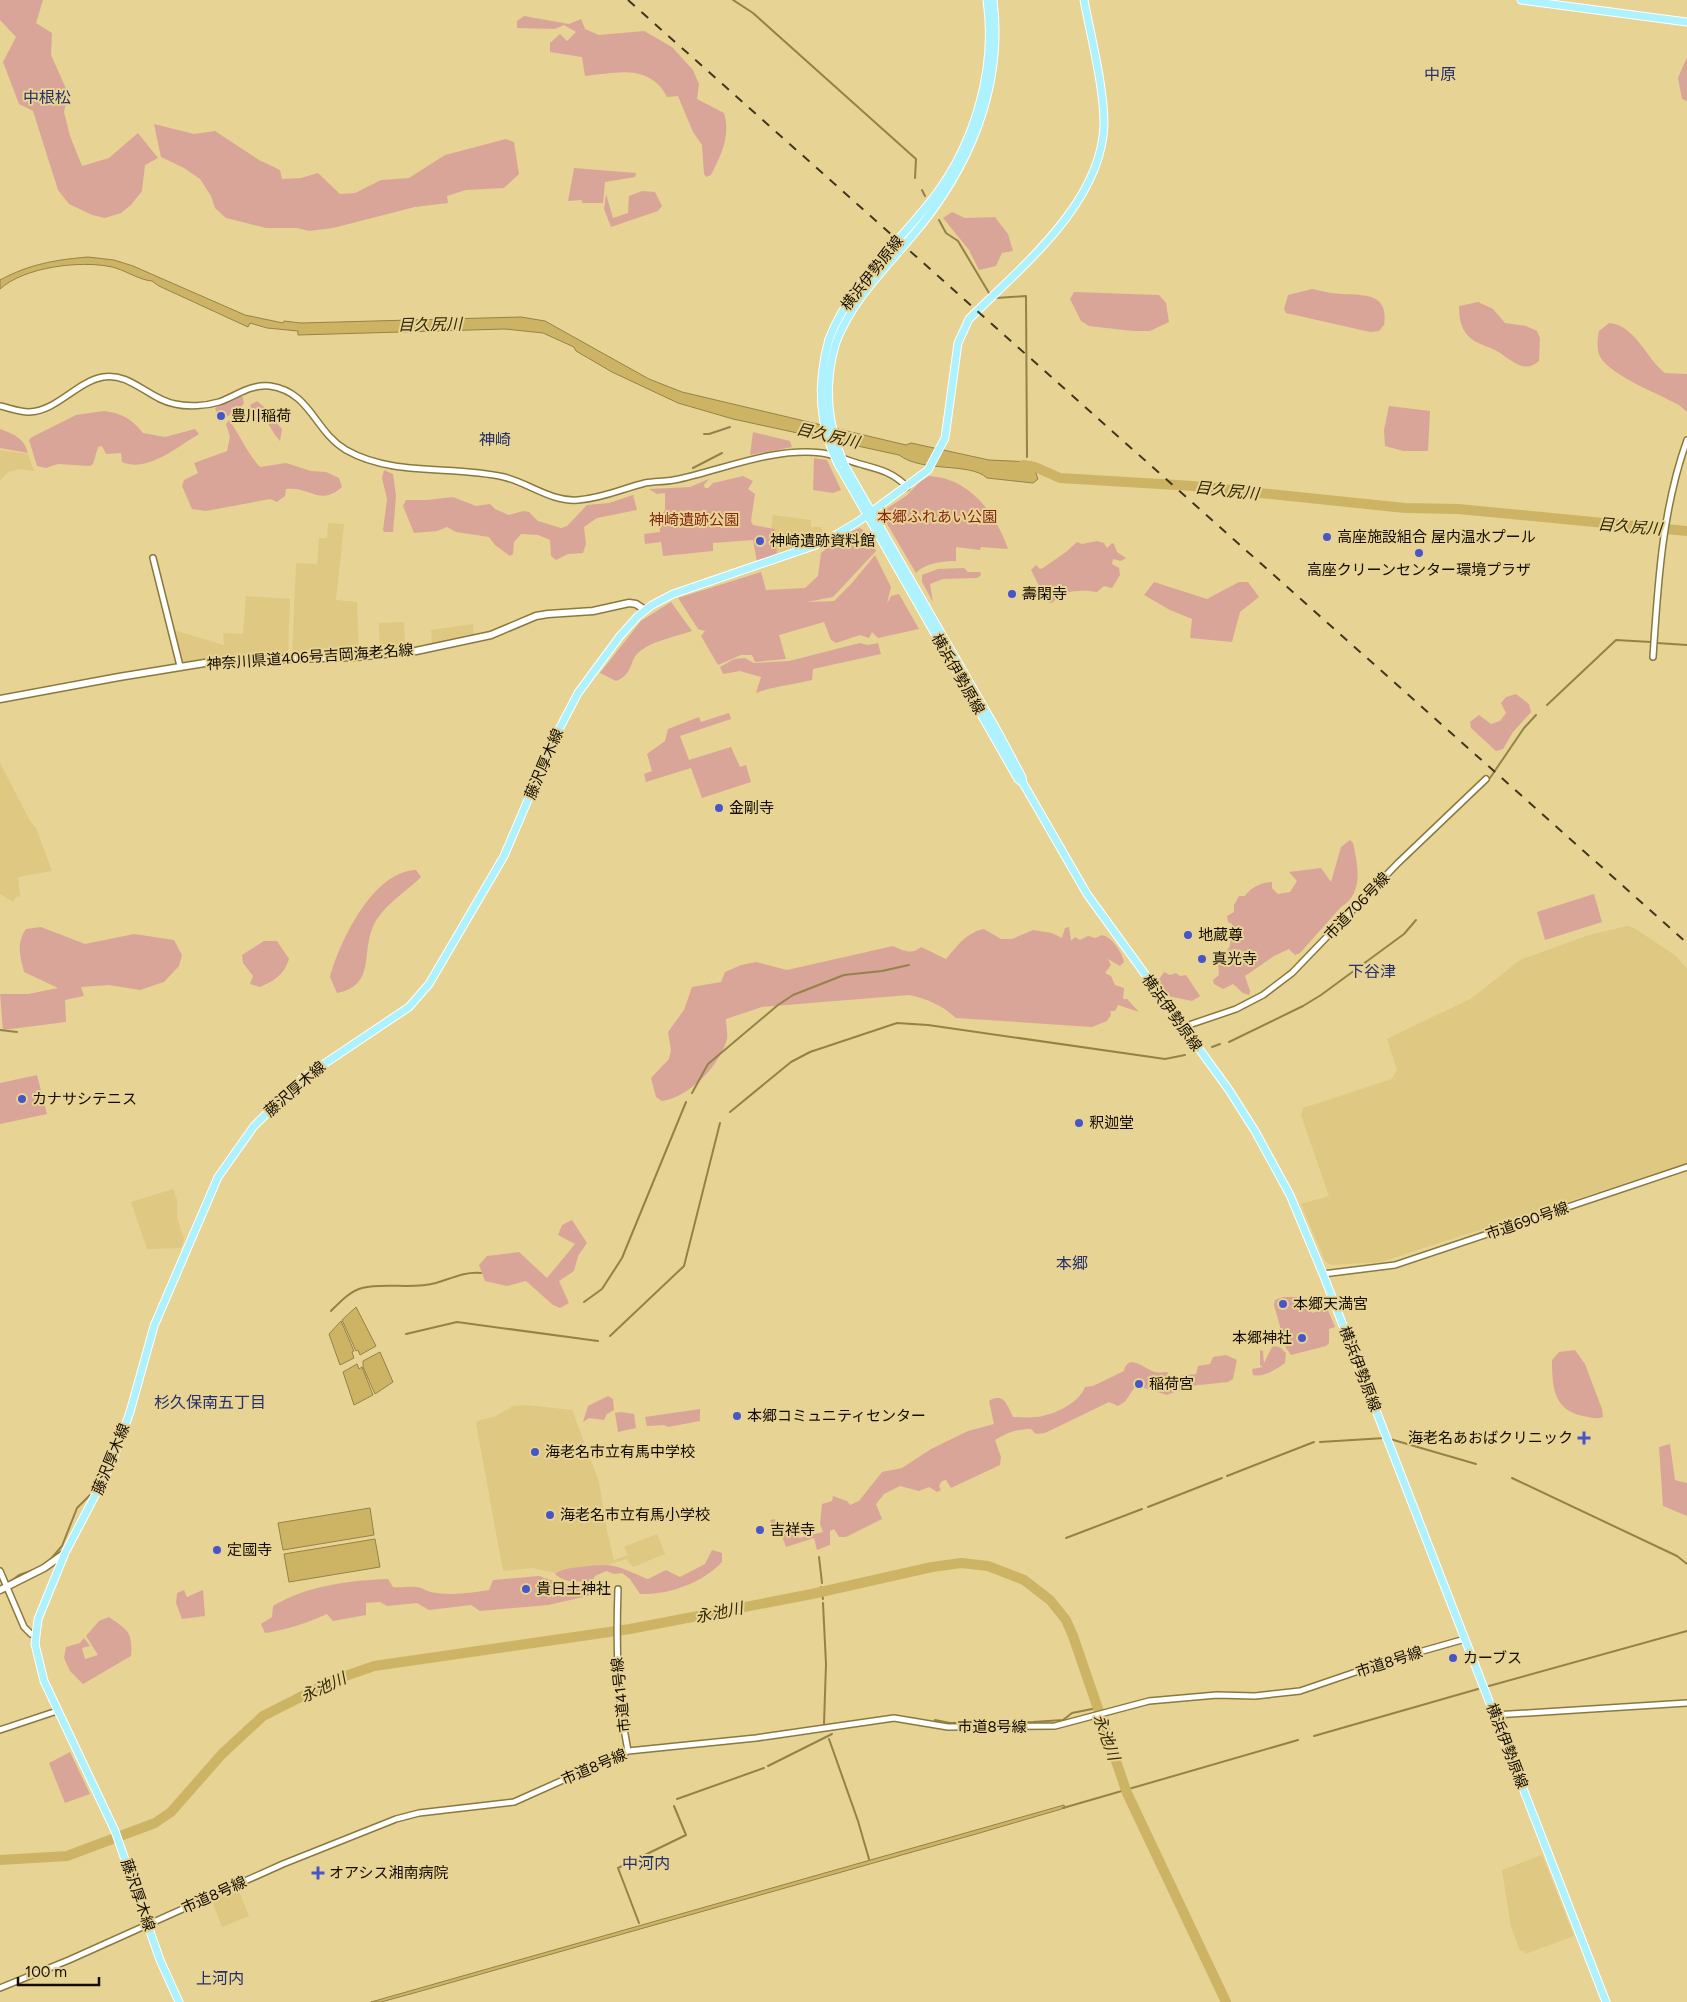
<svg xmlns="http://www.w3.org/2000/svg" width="1687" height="2002" font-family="Figtree,'Noto Sans JP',sans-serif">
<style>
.built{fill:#dec882}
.green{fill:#daa599}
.water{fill:#cdb465;stroke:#958247}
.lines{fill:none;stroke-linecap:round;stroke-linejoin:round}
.stream{stroke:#958247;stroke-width:2}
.river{stroke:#cdb465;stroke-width:10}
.tertiary-casing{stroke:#8b793c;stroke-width:8}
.secondary-casing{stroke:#8b793c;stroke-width:9}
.primary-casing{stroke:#fff;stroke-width:9}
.tertiary{stroke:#fff;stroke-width:5}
.secondary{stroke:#fff;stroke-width:6}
.primary{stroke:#aef1ff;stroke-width:7}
.rail{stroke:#40361f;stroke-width:2;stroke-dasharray:9 9;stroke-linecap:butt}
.primary-bridge-casing{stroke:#fff;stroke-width:9;stroke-linecap:butt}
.primary-bridge{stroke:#aef1ff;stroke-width:7}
.poi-dot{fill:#4655ca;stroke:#e7d394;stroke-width:2}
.labels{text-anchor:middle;stroke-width:4;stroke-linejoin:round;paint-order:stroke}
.street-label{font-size:15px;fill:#130c00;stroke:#e7d394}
.poi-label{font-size:15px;fill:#130c00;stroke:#e7d394;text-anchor:start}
.park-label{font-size:15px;fill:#862615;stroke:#e7d394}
.neighbourhood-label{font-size:16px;fill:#26306a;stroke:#e7d394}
.water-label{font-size:16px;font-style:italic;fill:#332905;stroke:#e7d394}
</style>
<rect width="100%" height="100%" fill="#e7d394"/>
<!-- built -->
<path class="built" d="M0,450L28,454L34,471L20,469L8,472L0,481Z
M773,515L811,520V527H821L825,538L777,556L775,530L771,528Z
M328,523L344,524L336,600L357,602L359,654L317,656L315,652L292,657L296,563L317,564L319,538H327Z
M246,596L290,599L288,657L226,658L182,662L173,630L224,645L223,633L243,634Z
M404,622L405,649L380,651L379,623Z
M473,624L474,636L432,644L431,630Z
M0,763L30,821L36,828L52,871L18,877L20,896L16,897L13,902L0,894Z
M1627,926L1634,928L1676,956L1687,969V1163L1381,1262L1331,1265L1325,1261L1301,1204L1329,1196L1301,1115L1303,1108L1392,1079L1397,1070L1387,1039L1472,998L1520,960L1589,935Z
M173,1189L177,1200V1217L184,1239L181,1248L147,1249L131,1202Z
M526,1405L572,1410L599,1482L607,1531L614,1560L628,1555L624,1547L657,1534L665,1554L633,1567L626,1559L601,1567L560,1574L532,1568L503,1571L476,1423L478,1421L496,1416L513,1406Z
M1542,1855L1574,1936L1525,1954L1524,1950L1520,1951L1511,1927L1502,1870Z
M238,1889L249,1916L222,1927L212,1901Z"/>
<!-- green -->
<path class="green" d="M0,0H43L36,23L52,33L51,55L68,93L64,112L70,136L82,166L109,158L138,133L158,158L145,165L142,191L131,205L121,213L105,218L92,215L69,204L58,190L33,111L19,104L3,62L16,37L0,20Z
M524,16L569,24L581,19L585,29L599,35L644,31L672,47L693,70L699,84L697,99L724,113C731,136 721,155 711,175L706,177L704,174L702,145L693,132L678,96L667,97C650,63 615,73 585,76L582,57L550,52V43L560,34L567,41L576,32L564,25L555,29L517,28V21Z
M1687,57V101L1682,99L1678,78Z
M154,124L194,134L215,131L259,160L280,170L282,179L301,178L318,173L340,194L355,193L381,180L409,178L445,155L506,139L514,142L519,174L504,188L466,190L447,196L448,203L415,207L333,228L309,231L297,228H266L226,218L215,208L211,196L200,179L184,168L161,157Z
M574,168L636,173L635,177L605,182L603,203H582V200L568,201Z
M642,191L655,192L662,206L658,211L611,227L604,209L606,194L613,218L628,213L629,196Z
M952,212L965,218L995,217L1008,234L1013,251L1002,253L996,266L979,270L969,250L943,218Z
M1312,289C1322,291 1333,294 1343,294C1366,295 1389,294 1384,325L1379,331L1370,332L1286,313L1284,309L1288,295Z
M1074,292L1159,295L1166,303L1169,322L1150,331H1133L1089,326L1081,321L1070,299Z
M1478,302L1493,309L1505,323L1526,326L1537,331L1540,338L1539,361C1523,376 1509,357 1495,350C1485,345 1472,343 1465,332C1460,325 1459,314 1459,306Z
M1609,323C1635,325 1646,358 1665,373L1687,374V412L1679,405C1657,393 1619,379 1603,361C1596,353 1597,341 1599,331Z
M242,395L244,403L242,406L220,422L215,408Z
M257,401L276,417V422L282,429L280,441L275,435L264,417C257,412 254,414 250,405Z
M1389,406L1430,411L1428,451H1403L1385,446L1384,430Z
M104,411C122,413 132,419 143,433L165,437L195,429L199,434C177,447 147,473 122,462L121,453L106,454L102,446L98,447L93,464L90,466L58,464L46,468L37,466L29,440L32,437L76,415Z
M229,420C240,435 247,453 260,467L286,463L311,471L326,472L339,478L342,487C320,507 310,486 286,489L285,496L277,502L270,499L206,511L192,509L182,486L184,480L198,473L194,463L227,451L230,437L226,424Z
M0,429C15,435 23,437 28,453L0,448Z
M753,432L790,441L792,447L750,455Z
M814,458L827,460L841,490L833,493L813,490Z
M384,470L393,474L396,496L393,532H384L383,530L387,499L382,478Z
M743,476L753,481L748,489L755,494L751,521L753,525L775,529L777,556L757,562L753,540L713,543V551L663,556L661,542L645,544L644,534L660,532L659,518L665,510V493L657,494L649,489L690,487L709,479L704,485L705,488H708L713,483Z
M929,476C970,478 996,514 1008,549L981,547L980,550L956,547V561C943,561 925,563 916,573L883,517V511L906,496L920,482Z
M633,495L637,510L597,518L584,527L586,544L583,553L568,554L556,560L551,556L550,540L538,535L521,534L514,542L513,554L510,556L495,545L489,537L456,532L447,527L437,531L414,533L403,506L406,500H427L453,497L476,506L490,504L495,509L509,515L523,511L529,512L538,521L561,528L567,526L587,505L609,503Z
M860,528L869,535L876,551L833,597L807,602L834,601L852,583L875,555L891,587L887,604L891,596L899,594L919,629L878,638L872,632L869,638L860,635L836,643L831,640L824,622L779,635L786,659L755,662L752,655H741L718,665L701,636L705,631L698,629L678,598L761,572L766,590L805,588L818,576L821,553L845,534Z
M1097,541L1104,543L1107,548L1112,543L1114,544L1117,552L1126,558L1121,561L1113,559L1112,564L1119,568L1120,575L1112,588L1104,586L1097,592C1078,590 1066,589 1052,603L1047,602L1031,570L1036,565L1040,569L1043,568L1066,552L1077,542L1082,544Z
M964,568L968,572H980L981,575L977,578L943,579L930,584L933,602L922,582V575L938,569Z
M1154,582L1207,599L1239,582H1248L1259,597L1240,612L1232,642L1190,638L1192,619L1170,610L1144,595Z
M671,602L692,631C675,637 650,641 637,654C629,663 633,674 616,681L600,673L641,621Z
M860,643L868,645L878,643L881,654L813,669L812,680C793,685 774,686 756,693L761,677L740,671L723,674L720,667L734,659L745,658L754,663L789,661Z
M1516,694L1529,704L1531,712L1513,732L1503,749L1496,751L1471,728L1470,722L1479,715L1491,724L1500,721L1506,713L1501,703L1506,697Z
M729,713L731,719L680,736L689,760L731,747L740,767L746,765L751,782L702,798L691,768L646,782L644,774L652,771L647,754L665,741L668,729L699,717L701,722Z
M1350,840L1353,843C1358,865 1364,894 1341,907L1300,953L1295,955L1289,949L1274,956L1245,976L1250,991L1249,995L1243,993L1233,984L1223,989L1214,984L1213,980L1219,975L1218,964L1230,946L1232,924L1228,922L1227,916L1234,912V905L1239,896H1245C1250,888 1262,882 1272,882V888L1278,894L1290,892L1297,881L1289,872L1321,868L1331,882L1341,847Z
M416,870L421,877C407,891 388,902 377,919C358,949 379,985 337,993L330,977C340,941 373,871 416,870Z
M1594,894L1602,922L1545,940L1537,912Z
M41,927L85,944L134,934L174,940L182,955L179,966L164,982L140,990L109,985L81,987L84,996L65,1000L66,1022L3,1030L0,994H28L58,988L24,972C20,956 16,943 26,929Z
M1069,927L1071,941L1075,937L1080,940L1088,936L1095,938L1102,935C1112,937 1122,952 1124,962L1120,966L1108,959L1111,965L1105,973L1111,976L1115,985L1124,988L1123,999H1127L1139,1012L1118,1005L1115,1011H1110L1111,1015L1107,1021L1092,1027L956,1018C942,1005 927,999 909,995L762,1007L726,1019C726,1025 728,1033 727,1039C720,1065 690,1097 662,1101L656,1097L651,1078L669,1059L671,1050L668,1032L684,1010L692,987L721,982L725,972L741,965L756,962L787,970L893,946C904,951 912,955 921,947L946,959C958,945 966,933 984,929L1001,939H1012L1033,930L1052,933L1062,938L1065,928Z
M264,941H277L289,959C284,975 275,980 260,987L250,984L253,976L243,963L242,955Z
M1164,972L1170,975L1176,973L1180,976L1186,975L1200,996L1192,1001L1168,996L1158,981Z
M37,1075L47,1114L0,1124V1083Z
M572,1220L587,1243L578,1256L574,1271L559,1281L569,1303L560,1308L553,1305L526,1281L507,1286L485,1281L479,1265L487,1256L519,1252L547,1278L575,1244L558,1235L562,1225Z
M1283,1297C1302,1297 1302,1296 1312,1313L1327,1308L1335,1327L1329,1329V1343L1326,1346L1291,1355L1286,1348L1274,1305L1275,1300Z
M1276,1346L1281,1348L1286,1353L1285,1363C1277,1369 1263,1378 1253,1375L1252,1369L1263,1367L1260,1365V1350L1263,1351L1264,1363L1272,1347Z
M1575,1350L1585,1364L1602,1409L1603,1417C1596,1420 1590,1417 1583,1416C1554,1410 1552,1388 1552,1360L1559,1352Z
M1226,1355L1237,1360L1233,1379L1228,1382L1190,1386L1167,1395L1138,1386C1129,1390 1131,1400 1118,1406L1109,1402L1045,1433L1036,1434L1031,1429C1017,1429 1006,1433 995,1440L1001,1457L1000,1465L951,1488L946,1480L942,1481L939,1486L941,1490L937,1492L929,1487L919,1491L900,1486L884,1494L876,1504L882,1519L846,1537H839L834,1529L830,1531V1545L817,1550L814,1538L786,1547L780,1531L775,1533L770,1520L775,1519L776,1522L793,1523L799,1538L823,1532L820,1524L822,1504L832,1501L833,1496L847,1501L850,1505L859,1501L882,1472L902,1468L931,1449L968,1431L994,1424L989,1401C1003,1391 1008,1406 1013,1417C1021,1417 1029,1418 1037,1417C1054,1415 1079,1403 1085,1387L1093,1386L1124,1371C1128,1352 1145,1369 1155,1372C1159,1373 1163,1372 1167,1372L1172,1377L1196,1374L1198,1366L1210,1364L1213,1357Z
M608,1396L613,1399L614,1410L607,1414L604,1420L589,1418L583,1422L588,1406Z
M700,1409V1421L668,1427L664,1425L647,1426L645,1417Z
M621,1412L634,1414L636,1428L618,1432L615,1413Z
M1670,1444L1675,1480L1687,1483V1516L1663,1506L1659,1447Z
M712,1550L722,1553V1562C702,1583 669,1595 640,1594L630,1579L622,1573L614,1574L606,1571L595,1576L592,1582C577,1581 566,1584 555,1574C564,1568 571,1568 581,1567C615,1562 616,1566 648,1579L666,1570L680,1577L705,1564Z
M539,1576L562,1584H580L599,1588L588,1596L548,1605L480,1611L471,1605L429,1610L417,1603L387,1606L380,1602L366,1603V1615L333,1621L327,1614C307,1623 286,1630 265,1633L261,1624L272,1617L273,1606C305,1586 351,1580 388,1579L393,1587C401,1588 409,1586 416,1587C422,1587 426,1591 431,1592C450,1596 470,1593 489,1590L493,1580Z
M184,1590L187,1597L203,1590L205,1616L182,1619L176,1603L177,1593Z
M109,1617C127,1630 133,1631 131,1656L83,1684L70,1671L64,1658L66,1647L80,1643L84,1638L90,1646L82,1648L85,1659L98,1655L86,1636L99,1621Z
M70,1752L90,1794L65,1803L49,1763Z"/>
<!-- water -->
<path class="water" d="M88,257L114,260L133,266L245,315L283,323L284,321L301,323L521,317L545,321L649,379L682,392L906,445L911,443L989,460L1032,462L1038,479L1033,483L987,478C970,462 923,473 899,455L733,419L678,403L612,372L576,351L574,347L543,333L505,329L298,335V331L267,328L250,323L248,327L159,286L152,281C139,280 125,270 112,267C81,260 24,267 0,289V280C30,264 54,260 88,257Z
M356,1307L376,1346L360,1355L358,1350L356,1351L342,1320Z
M341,1321L354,1351L352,1352L354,1358L340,1365L329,1334Z
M380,1352L393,1382L375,1394L363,1367V1361Z
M357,1364L359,1369L362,1367L373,1395L354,1405L343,1372Z
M370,1508L374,1535L283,1550L278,1523Z
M375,1539L380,1567L289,1582L284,1554Z
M1064,1805L1065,1808L976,1834L414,1993L381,2002H371Z"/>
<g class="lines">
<!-- stream -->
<path class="stream" d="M733,0L753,13L916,159L915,178
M922,190L925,196
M939,220L946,233L958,241L989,293
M996,298L1026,296L1027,457
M704,434H709L730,427
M693,468L722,453
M1657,643L1687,645
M1547,705L1616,640L1651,642
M1490,778L1524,728L1536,715
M0,1030L17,1032
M1229,1042L1303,1006L1321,995L1404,934L1416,920
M1212,1047L1220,1044
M692,1093L708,1064L778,1005L793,995L844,975L882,971L909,965
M730,1112L791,1062L810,1052L897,1023L928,1025L1165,1059L1185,1055
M584,1302L602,1289L622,1258L686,1102
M331,1311C339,1303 350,1291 362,1288C386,1282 411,1290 436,1283C450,1279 465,1271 481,1273
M406,1334L457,1322L598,1341
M610,1336L684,1266L720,1123
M1390,1439L1476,1464
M1320,1442L1385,1438
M1227,1476L1314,1442
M1512,1478L1677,1556L1687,1564
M1148,1507L1222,1478
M1066,1538L1142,1509
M819,1557L822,1583
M50,1560L62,1546L77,1508L90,1495
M11,1581L19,1575L34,1570
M821,1587L823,1599
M823,1603L826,1664L824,1724
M1489,1686L1687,1631
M935,1720L950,1723L1033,1722L1063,1720L1072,1713L1097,1708
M1314,1736L1478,1689
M829,1739L858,1821L869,1859
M768,1766L832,1734
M677,1799L764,1768
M1063,1808L1298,1740
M639,1923L618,1868L686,1835L674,1806"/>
<!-- river -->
<path class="river" d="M1023,465L1035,467L1060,478L1193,486L1405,508L1458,509L1687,531
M0,1860L67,1856L155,1823L171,1812L222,1754L263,1716L334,1680L374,1666L630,1629L812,1594L932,1567L961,1563L988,1566L1024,1580L1050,1600L1066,1620L1073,1636L1127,1793L1226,2002"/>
<defs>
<path id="tertiary" d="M0,406C9,408 19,412 29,412C57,411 76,382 103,377C130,372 150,400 175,404C188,407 206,406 219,402C236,396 250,384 270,386C311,392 314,431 346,450C394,477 452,465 504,477C529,483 551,502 578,500C604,498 621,489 645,483C656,481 667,482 679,479C725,469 774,447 822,453C835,455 847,460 860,464C878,469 893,472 907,487
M153,558L180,666
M1653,657C1658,583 1662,510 1687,440
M1183,1027L1236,1009L1263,995L1292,973L1398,863L1486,779
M1323,1274L1395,1265L1687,1167
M0,1571L24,1627L31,1634L36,1635
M618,1589C616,1644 617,1696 628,1751
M1495,1715L1687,1703
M0,1730L57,1711
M0,1988L69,1960L283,1864L396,1819L419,1813L514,1802L628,1751L756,1738L894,1718L948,1727L1055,1726L1149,1701L1217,1695L1255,1696L1300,1691L1391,1660L1465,1639"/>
<path id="secondary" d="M0,699L119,677L217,661L355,657L416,651L491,635L536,616L548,614L593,611L629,603L636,604L645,610
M0,1590L44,1568L65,1553"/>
<path id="primary" d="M1521,0L1687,22
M829,339C851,283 898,244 934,197C975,143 997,68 987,0
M836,342C853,299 884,270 913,235C969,169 1004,87 993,0
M838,464L1018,779L1023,783L1087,894L1229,1090L1255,1131L1290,1195L1323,1274L1606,2002
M845,466L998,732L1022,777L1023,783
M179,2002L160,1960L115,1831L44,1681L35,1644L38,1619L65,1553L111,1465L130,1412L154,1326L218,1177L254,1126L303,1078L409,1007L429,984L504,856L554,739L578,693L620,636L638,616L652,605L673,594L822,543L859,521L928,470L945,438L958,343L969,319C1021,267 1102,203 1104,124C1104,87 1091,37 1084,0"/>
</defs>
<!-- tertiary casing -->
<use href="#tertiary" class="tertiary-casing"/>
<!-- secondary casing -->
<use href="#secondary" class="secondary-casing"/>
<!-- primary casing -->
<use href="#primary" class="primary-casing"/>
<!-- tertiary -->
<use href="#tertiary" class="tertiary"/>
<!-- secondary -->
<use href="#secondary" class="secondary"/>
<!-- primary -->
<use href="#primary" class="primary"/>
<!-- rail -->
<path class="rail" d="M628,0L1687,943"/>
<defs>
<path id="primary-bridge" d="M829,339C817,382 818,424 838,464
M836,342C823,385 827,426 845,466"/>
</defs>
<!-- primary-bridge casing -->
<use href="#primary-bridge" class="primary-bridge-casing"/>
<!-- primary-bridge -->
<use href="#primary-bridge" class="primary-bridge"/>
</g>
<!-- markers -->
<g class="poi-dot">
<circle cx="221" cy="416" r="5"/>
<circle cx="1327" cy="537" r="5"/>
<circle cx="760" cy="541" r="5"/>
<circle cx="1419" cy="553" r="5"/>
<circle cx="1012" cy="594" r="5"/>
<circle cx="719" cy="808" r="5"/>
<circle cx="1188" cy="935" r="5"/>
<circle cx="1202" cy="959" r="5"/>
<circle cx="22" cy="1099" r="5"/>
<circle cx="1079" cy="1123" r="5"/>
<circle cx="1283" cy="1304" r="5"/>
<circle cx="1302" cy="1338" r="5"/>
<circle cx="1139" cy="1384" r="5"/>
<circle cx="737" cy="1416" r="5"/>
<path d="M1581.5 1430.5h5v5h5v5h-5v5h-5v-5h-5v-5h5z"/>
<circle cx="535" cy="1452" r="5"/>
<circle cx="550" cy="1515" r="5"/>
<circle cx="760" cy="1530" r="5"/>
<circle cx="217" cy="1550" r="5"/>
<circle cx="526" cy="1589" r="5"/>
<circle cx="1453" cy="1658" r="5"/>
<path d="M315.5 1865.5h5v5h5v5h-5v5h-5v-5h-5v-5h5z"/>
</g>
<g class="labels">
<!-- street labels -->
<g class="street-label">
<text transform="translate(872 273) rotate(-52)" y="5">横浜伊勢原線</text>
<text transform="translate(310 657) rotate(-4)" y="5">神奈川県道406号吉岡海老名線</text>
<text transform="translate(958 674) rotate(60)" y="5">横浜伊勢原線</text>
<text transform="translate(544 764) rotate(-67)" y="5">藤沢厚木線</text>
<text transform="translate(1357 906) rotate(-46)" y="5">市道706号線</text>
<text transform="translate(1172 1013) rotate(54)" y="5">横浜伊勢原線</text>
<text transform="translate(295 1089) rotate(-41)" y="5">藤沢厚木線</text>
<text transform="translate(1527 1221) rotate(-19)" y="5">市道690号線</text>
<text transform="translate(1360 1369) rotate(69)" y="5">横浜伊勢原線</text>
<text transform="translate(111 1459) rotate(-68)" y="5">藤沢厚木線</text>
<text transform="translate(1389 1662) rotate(-18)" y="5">市道8号線</text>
<text transform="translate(621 1695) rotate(-96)" y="5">市道41号線</text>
<text x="992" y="1732">市道8号線</text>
<text transform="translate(1507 1746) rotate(69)" y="5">横浜伊勢原線</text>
<text transform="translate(594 1767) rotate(-23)" y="5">市道8号線</text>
<text transform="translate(138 1895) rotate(71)" y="5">藤沢厚木線</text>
<text transform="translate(214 1895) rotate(-24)" y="5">市道8号線</text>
</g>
<!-- poi labels -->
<g class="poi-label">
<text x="231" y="421">豊川稲荷</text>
<text x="1337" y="542">高座施設組合 屋内温水プール</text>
<text x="770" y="546">神崎遺跡資料館</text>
<text x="1419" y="575" text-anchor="middle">高座クリーンセンター環境プラザ</text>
<text x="1022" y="599">壽閑寺</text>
<text x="729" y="813">金剛寺</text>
<text x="1198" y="940">地蔵尊</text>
<text x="1212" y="964">真光寺</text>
<text x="32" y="1104">カナサシテニス</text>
<text x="1089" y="1128">釈迦堂</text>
<text x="1293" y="1309">本郷天満宮</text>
<text x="1292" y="1343" text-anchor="end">本郷神社</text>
<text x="1149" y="1389">稲荷宮</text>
<text x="747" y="1421">本郷コミュニティセンター</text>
<text x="1573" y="1443" text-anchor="end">海老名あおばクリニック</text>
<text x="545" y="1457">海老名市立有馬中学校</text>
<text x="560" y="1520">海老名市立有馬小学校</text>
<text x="770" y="1535">吉祥寺</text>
<text x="227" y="1555">定國寺</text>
<text x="536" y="1594">貴日土神社</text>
<text x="1463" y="1663">カーブス</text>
<text x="329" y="1878">オアシス湘南病院</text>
</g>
<!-- park labels -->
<g class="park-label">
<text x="937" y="522">本郷ふれあい公園</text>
<text x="694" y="525">神崎遺跡公園</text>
</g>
<!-- neighbourhood labels -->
<g class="neighbourhood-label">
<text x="1440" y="80">中原</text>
<text x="47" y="103">中根松</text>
<text x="495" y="445">神崎</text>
<text x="1372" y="977">下谷津</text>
<text x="1072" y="1269">本郷</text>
<text x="210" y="1408">杉久保南五丁目</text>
<text x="646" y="1869">中河内</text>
<text x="220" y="1984">上河内</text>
</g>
<!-- water labels -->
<g class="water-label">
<text transform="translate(430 324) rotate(-1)" y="6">目久尻川</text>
<text transform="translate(828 435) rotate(13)" y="6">目久尻川</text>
<text transform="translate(1227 490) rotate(6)" y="6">目久尻川</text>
<text transform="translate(1630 526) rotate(5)" y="6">目久尻川</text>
<text transform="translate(719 1612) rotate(-11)" y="6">永池川</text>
<text transform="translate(323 1687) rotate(-25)" y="6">永池川</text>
<text transform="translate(1107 1737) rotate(70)" y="6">永池川</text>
</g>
</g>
<!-- scale -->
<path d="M18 1977v8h81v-8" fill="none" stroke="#130c00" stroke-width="2.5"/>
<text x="25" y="1977" font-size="15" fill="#130c00" stroke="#e7d394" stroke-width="4" paint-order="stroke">100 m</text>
</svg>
